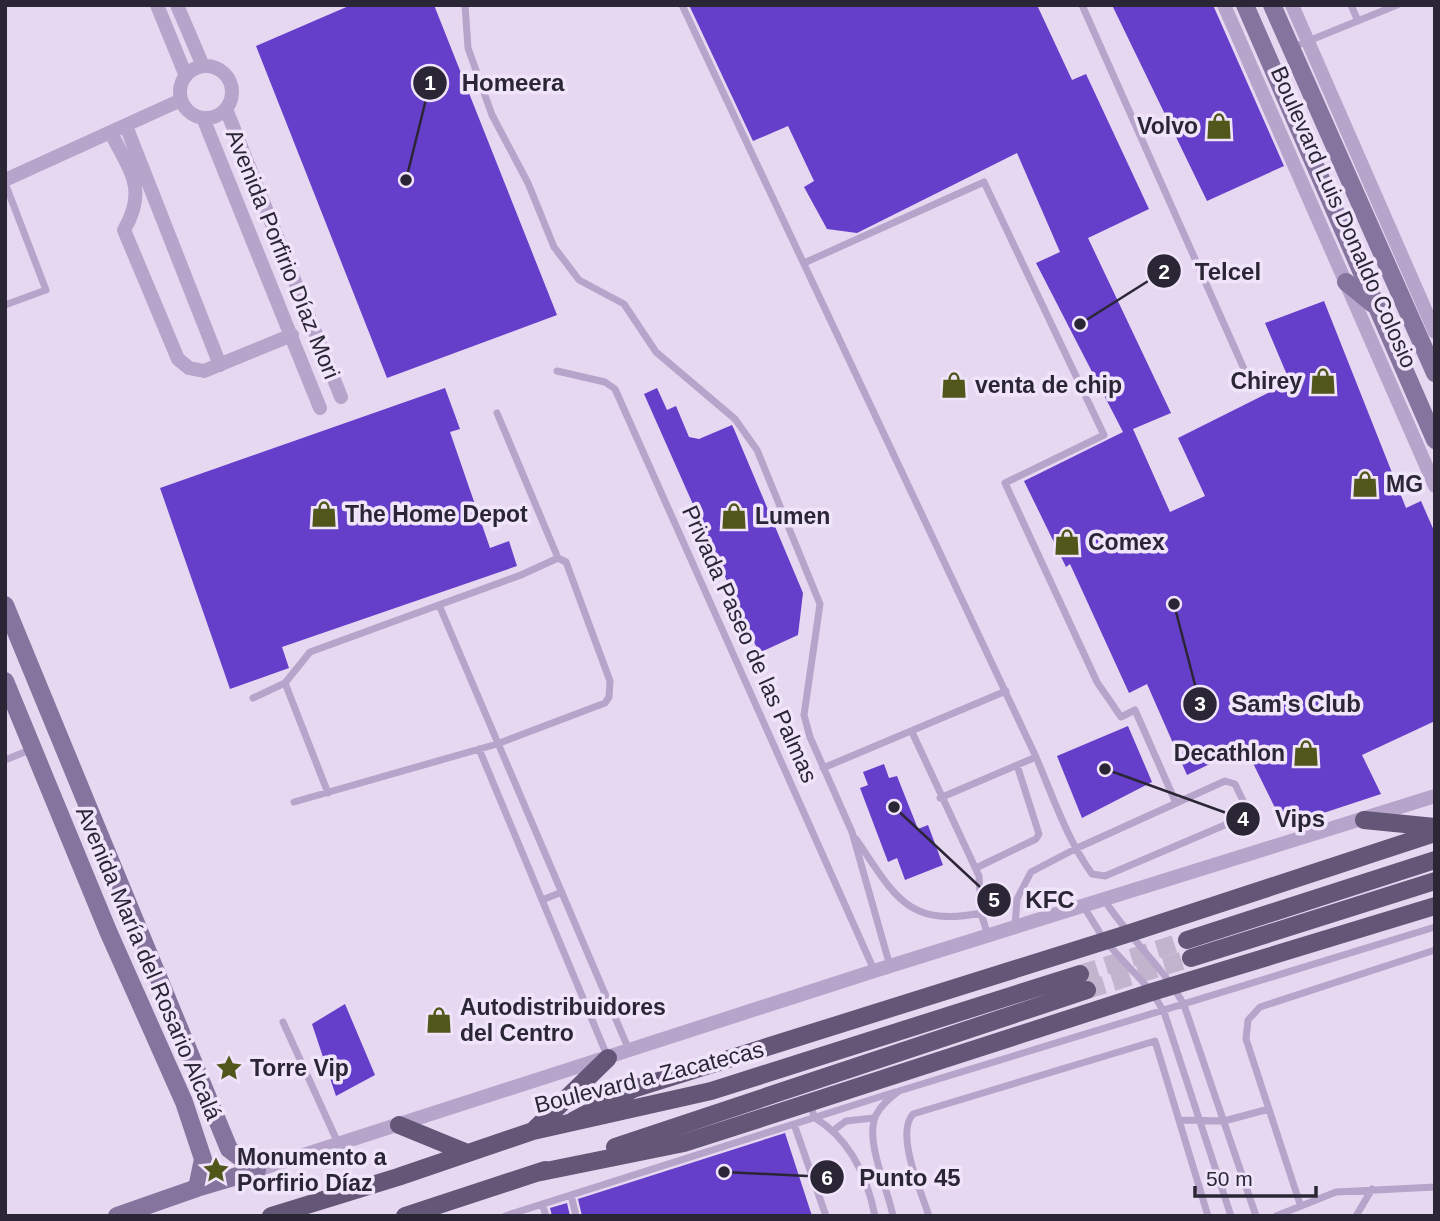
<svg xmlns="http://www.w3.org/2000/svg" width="1440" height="1221" font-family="Helvetica,sans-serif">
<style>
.building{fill:#653eca}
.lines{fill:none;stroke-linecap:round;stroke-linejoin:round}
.primary-tunnel{stroke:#c1b4cc;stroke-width:18;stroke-dasharray:18 9;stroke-linecap:butt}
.lane{stroke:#b7a4ca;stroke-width:7}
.street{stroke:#b7a4ca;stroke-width:14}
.secondary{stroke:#85759e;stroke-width:18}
.primary{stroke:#635677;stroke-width:18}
.labels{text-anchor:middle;stroke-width:7;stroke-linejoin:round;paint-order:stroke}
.poi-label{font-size:23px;font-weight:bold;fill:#2b2635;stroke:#f0e4fa;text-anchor:start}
.street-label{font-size:23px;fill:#2b2635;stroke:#f0e4fa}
.leader{fill:none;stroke:#2b2635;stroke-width:2.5}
.callout-dot{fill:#2b2635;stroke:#f0e4fa;stroke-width:2.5}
.mark-label{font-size:21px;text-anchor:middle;font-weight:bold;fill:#fff}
.callout-label{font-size:24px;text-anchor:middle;font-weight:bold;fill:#2b2635;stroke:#f0e4fa;stroke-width:7;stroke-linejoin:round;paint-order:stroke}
</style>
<rect width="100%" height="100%" fill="#e7d8f2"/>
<!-- building -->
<path class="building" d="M351,5H434L557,315L387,378L256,46Z
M689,5H1037L1072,80L1086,74L1149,209L1088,238L1171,413L1133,429L1170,512L1205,496L1178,438L1290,382L1265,323L1324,301L1406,508L1421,501L1435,533V721L1362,755L1381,794L1284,826L1245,747L1187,775L1147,684L1129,693L1070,564L1066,567L1024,481L1123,432L1036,263L1060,252L1017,153L857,233L827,229L804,187L814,181L788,126L753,141Z
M1112,5H1213L1284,166L1207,201Z
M445,388L460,429L450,432L490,548L509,541L517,566L282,647L289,668L230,689L160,488Z
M657,388L667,410L676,406L689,437L699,439L732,425L734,429L803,593L798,635L759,653L644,394Z
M1128,726L1152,782L1082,818L1057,756Z
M884,764L889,778L897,776L918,829L928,825L943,865L905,880L897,858L888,862L860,788L868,785L863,772Z
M345,1004L375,1075L336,1096L312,1024Z
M785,1133L812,1216H582L578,1199Z
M567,1203L570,1216H552L550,1208Z"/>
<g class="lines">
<!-- primary-tunnel -->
<path class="primary-tunnel" d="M1080,974L1187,940
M1087,990L1191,958"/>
<!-- lane -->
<path class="lane" d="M465,5L468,48L492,115L528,183L554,247L579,280L624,304L656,352L735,419L757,450L820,604L804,715L810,737L852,832L890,966
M682,5L1036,757C1053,797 1067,839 1092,874L1105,876L1239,819L1245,814L1246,807L1235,784L1225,781L1075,849L1031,872L1017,899L1015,927
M1082,5L1244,369
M1351,5L1358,21
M1291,48L1397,5
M5,183L46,290L5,305
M804,263L984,182L1104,435L1005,483L1097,682L1121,717L1135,710L1176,803
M557,371L605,382L615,389L874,970
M497,413L558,558
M439,605L629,1050
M285,683L328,793
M253,698L285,683L310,652L521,575L558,558L566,562L610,681L609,697L605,703L497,744L294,802
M912,732L979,876L981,913L988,936
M479,749L608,1058
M5,760L32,749
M823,768L1006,691
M940,798L1036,757
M856,839C894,894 906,928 981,913
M976,868L1036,839L1039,834L1017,765
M542,900L562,892
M1105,901C1129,938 1164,968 1184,1005L1256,1216
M1084,907L1105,941L1152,992L1164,1012L1231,1216
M283,1022L338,1143
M809,1103L815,1118C850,1139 867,1176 875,1216
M1181,1120L1224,1121L1269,1109
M794,1124L826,1216
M834,1130L846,1121L874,1118
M571,1195L576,1216
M542,1204L546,1216
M1300,1204L1246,1039L1248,1020L1260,1007L1435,950
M505,1216L895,1092
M893,1216C888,1189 864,1140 876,1115C881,1105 890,1098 899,1091L1435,927
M929,1216C921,1191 895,1134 913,1114L1155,1041L1208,1216
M1276,1216L1336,1192L1435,1187
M1356,1216L1372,1189"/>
<!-- street -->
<path class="street" d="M157,5L186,76
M177,5L203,66
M1224,5L1435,486
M1292,5L1435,332
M180 92a26 26 0 1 1 52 0a26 26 0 1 1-52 0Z
M226,109L341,397
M203,118L320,408
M126,126L220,365
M111,133C130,171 148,189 124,230L178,359L189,368L204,371L292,335
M5,180L181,100
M257,1170L874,971L1435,796"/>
<!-- secondary -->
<path class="secondary" d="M1245,5L1435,440
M1272,5L1435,373
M1346,282L1373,304
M5,605L229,1149L257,1170
M5,681L108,931L184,1102L203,1159L197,1188L117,1216
M197,1188L257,1170"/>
<!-- primary -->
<path class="primary" d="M1364,820L1435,827
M1187,940L1435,860
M1191,958L1435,881
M573,1121L633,1089L1127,934L1435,833
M399,1125L465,1152
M535,1129L608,1058
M615,1147L1087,990
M536,1173L684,1143L1152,992L1435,906
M271,1216L398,1177L533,1131L711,1091L1080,974
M405,1216L545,1170"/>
</g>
<!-- icons -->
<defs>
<symbol id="shop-bare" viewBox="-9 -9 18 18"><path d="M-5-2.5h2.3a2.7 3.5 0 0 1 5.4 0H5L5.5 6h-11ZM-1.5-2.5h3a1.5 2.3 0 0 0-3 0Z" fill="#51571a" stroke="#f0e4fa" stroke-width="2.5" paint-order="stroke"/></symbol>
<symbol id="sight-bare" viewBox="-9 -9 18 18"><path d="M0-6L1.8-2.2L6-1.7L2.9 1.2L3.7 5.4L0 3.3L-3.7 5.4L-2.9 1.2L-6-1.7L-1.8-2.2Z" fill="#51571a" stroke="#f0e4fa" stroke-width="2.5" paint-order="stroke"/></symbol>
</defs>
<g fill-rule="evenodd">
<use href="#shop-bare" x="1200" y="107" width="38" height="38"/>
<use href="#shop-bare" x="1304" y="362" width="38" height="38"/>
<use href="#shop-bare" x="935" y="366" width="38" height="38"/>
<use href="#shop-bare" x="1346" y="465" width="38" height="38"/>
<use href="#shop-bare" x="305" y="495" width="38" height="38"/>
<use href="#shop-bare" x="715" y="497" width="38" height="38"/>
<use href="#shop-bare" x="1048" y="523" width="38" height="38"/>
<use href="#shop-bare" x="1287" y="734" width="38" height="38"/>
<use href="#shop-bare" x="420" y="1001" width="38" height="38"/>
<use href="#sight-bare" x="210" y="1049" width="38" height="38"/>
<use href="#sight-bare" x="197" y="1151" width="38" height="38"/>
</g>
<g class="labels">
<!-- poi labels -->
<g class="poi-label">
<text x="1198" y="134" text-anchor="end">Volvo</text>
<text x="1302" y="389" text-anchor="end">Chirey</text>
<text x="975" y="393">venta de chip</text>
<text x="1386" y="492">MG</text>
<text x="345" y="522">The Home Depot</text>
<text x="755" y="524">Lumen</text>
<text x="1088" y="550">Comex</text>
<text x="1285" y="761" text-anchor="end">Decathlon</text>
<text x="460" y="1015">Autodistribuidores<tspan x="460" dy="26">del Centro</tspan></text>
<text x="250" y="1076">Torre Vip</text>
<text x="237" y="1165">Monumento a<tspan x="237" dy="26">Porfirio Díaz</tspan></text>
</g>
<!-- street labels -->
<g class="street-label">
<text transform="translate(1344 217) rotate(66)" y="8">Boulevard Luis Donaldo Colosio</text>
<text transform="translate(283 254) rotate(68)" y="8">Avenida Porfirio Díaz Mori</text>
<text transform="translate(750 644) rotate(66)" y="8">Privada Paseo de las Palmas</text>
<text transform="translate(149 963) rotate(67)" y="8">Avenida María del Rosario Alcalá</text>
<text transform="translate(649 1077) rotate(-14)" y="8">Boulevard a Zacatecas</text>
</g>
</g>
<!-- callouts -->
<path class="leader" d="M406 180L430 83M1080 324L1164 271M1174 604L1200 704M1105 769L1243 819M894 807L994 900M724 1172L827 1177"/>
<g class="callout-dot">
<circle cx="406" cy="180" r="7"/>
<circle cx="1080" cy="324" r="7"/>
<circle cx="1174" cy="604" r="7"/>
<circle cx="1105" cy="769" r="7"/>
<circle cx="894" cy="807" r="7"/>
<circle cx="724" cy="1172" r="7"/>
<circle cx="430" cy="83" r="18"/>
<circle cx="1164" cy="271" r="18"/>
<circle cx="1200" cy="704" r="18"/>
<circle cx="1243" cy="819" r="18"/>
<circle cx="994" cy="900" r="18"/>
<circle cx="827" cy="1177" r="18"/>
</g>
<g class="mark-label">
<text x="430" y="90">1</text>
<text x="1164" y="279">2</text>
<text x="1200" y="711">3</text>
<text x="1243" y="826">4</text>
<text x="994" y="907">5</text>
<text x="827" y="1185">6</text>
</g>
<g class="callout-label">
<text x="513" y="91">Homeera</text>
<text x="1228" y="280">Telcel</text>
<text x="1296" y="712">Sam's Club</text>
<text x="1300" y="827">Vips</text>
<text x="1050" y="908">KFC</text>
<text x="910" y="1186">Punto 45</text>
</g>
<!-- border -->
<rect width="1440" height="1221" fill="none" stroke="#2b2635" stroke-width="14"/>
<!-- scale -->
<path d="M1195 1186v10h121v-10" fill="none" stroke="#2b2635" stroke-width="3.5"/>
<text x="1206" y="1186" font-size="21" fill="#2b2635" stroke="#f0e4fa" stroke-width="5" paint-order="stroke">50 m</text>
</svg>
